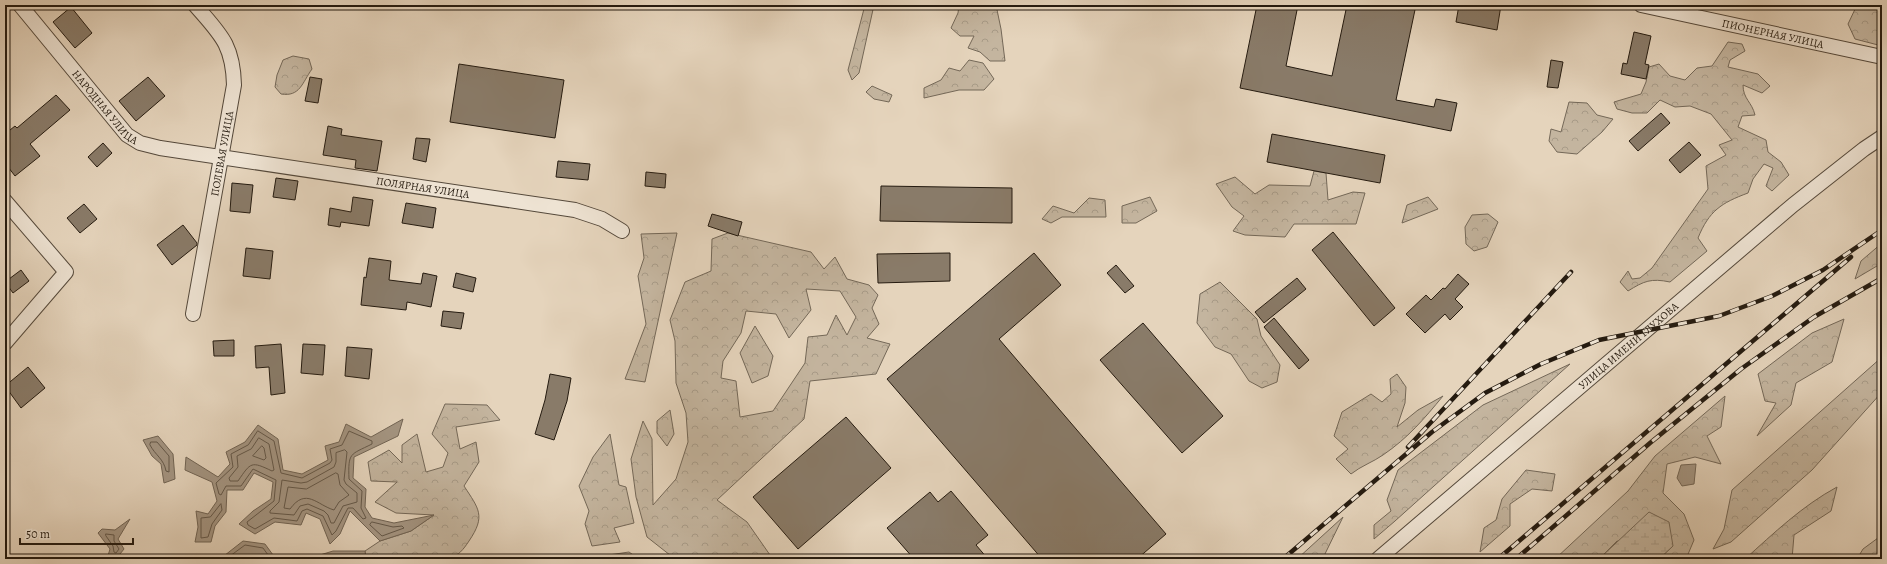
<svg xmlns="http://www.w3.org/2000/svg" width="1887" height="564" font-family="Alegreya,serif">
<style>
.forest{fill:url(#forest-crowns);stroke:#746858;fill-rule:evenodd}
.wetland{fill:url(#wetland-marsh);stroke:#746858}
.water{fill:#a49582;stroke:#716454}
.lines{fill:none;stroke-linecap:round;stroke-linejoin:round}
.shore{stroke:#645849;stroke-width:1}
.building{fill:#897b69;stroke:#251b10}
.street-casing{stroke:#55493b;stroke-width:16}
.street{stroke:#eee3d3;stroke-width:14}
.rail-casing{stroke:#251b10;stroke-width:4.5}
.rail{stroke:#eee3d3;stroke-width:3;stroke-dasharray:9;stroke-linecap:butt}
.labels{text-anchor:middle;stroke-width:4;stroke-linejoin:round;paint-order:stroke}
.street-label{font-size:11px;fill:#251b10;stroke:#eee3d3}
</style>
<defs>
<pattern id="forest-crowns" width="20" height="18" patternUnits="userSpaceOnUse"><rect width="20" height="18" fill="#c4b59f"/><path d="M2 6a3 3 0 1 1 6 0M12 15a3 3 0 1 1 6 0" fill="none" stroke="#a89b88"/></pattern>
<pattern id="wetland-marsh" width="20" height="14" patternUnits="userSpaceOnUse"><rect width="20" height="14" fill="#c4b59f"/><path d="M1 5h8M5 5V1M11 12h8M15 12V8" fill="none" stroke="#a89b88"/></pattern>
</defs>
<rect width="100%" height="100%" fill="#e5d4bc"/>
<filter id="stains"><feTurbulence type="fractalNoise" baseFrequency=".005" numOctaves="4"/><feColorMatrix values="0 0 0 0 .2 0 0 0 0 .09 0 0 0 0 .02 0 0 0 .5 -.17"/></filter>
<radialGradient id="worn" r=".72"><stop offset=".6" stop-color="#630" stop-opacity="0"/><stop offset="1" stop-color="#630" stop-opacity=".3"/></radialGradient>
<!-- forest -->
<path class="forest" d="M865,5H874L859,73L852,80L848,70Z
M959,5H996L1001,29L1005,61H990L980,52L968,48L974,36H960L951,28L958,13Z
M1857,5H1882V46L1855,39L1848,24Z
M1728,42L1742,44L1745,51L1730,60L1728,67L1758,74L1770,86L1762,93L1743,85C1743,99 1752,102 1755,115L1742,116L1738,127L1766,140L1768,152L1781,162L1789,175L1772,191L1766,186L1773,168L1764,164L1753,179L1748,193C1721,203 1709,211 1698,238L1707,251L1670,282C1651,278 1644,281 1628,291L1620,282L1628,271L1632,279L1640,278L1652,268L1708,189L1706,166L1726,155L1719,145L1732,140L1711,114L1690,106L1675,107L1660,100L1647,113H1632L1617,109L1614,102L1641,94L1646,82L1649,67L1659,64L1670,76L1685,80L1697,68L1712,66Z
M293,56L309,59L312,69C302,83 300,97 281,94L275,87L277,75L283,60Z
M969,60L983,63L994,79L984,90H959L924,98V88L941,80L949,68L960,71Z
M872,86L892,95L889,102L874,99L866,92Z
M1569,102L1587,103L1597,115L1613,119L1602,132L1577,154L1557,152L1549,141L1551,129L1561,132Z
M1314,171L1326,173L1328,200L1353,192L1365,193L1356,224H1294L1285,237L1245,235L1233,231L1244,216L1232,207L1216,184L1235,177L1255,194L1269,185L1310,186Z
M1150,197L1157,211L1136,223H1122V206Z
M1428,197L1438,209L1402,223L1407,205Z
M1089,198L1105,200L1106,217H1062L1051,223L1042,219L1053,206L1074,213Z
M1488,214L1498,222L1487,247L1474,251L1466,244L1465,227L1472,215Z
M677,233L645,382L625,379L646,324L638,276L644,258L641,234Z
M728,233L811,252L824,269L835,257L847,279L869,285L878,295L872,308L879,324L867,338L890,344L876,374L810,381L804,419L717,500L747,522L770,555L769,559H675L647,537L636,497L631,459L643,421L652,439L653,505L676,479L688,442L686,413L676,383L675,341L670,320L685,282L711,271L712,239ZM806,289L840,291L856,317L847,335L836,315L827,335L808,337L805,363L773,411L740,417L736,381L721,378L723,361L741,333L746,311L776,314L789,338L811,310Z
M1882,243V263L1855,279L1861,261Z
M1220,282L1257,319L1261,336L1280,365L1277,382L1262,388L1249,381L1231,354L1215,347L1197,323L1200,294Z
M1844,319L1832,362L1796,383L1791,405L1757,436L1776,403L1765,401L1758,374L1812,333Z
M755,326L773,356L768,376L752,383L740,353Z
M1882,357V392L1812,470L1731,542L1713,549L1724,529L1732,490Z
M1570,364L1395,521L1374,539V525L1391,511L1387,500L1398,470L1483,405Z
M1397,374L1406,387L1405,403L1397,427L1418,410L1443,396C1424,419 1408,438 1383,455C1373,462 1361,466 1351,474L1336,459L1348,449L1334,436L1342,412L1371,394L1382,402L1391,394L1390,379Z
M1725,396L1721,427L1707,436L1721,464L1695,457L1667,464L1663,493L1684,514L1694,540L1686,559H1659L1673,546L1617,541L1599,559H1555L1628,491L1655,456Z
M445,404L487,405L500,420L456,427L460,449L476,442L479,462L464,486C479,509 486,516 469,541C463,550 459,555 449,559H366L365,551L380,541L411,531L434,515L396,513L375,502L397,482L371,481L368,462L389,450L402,463V445L417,434L426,472L443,467L448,453L432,434Z
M670,410L674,434L667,446L657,433V421Z
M610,434L619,485L626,487L634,523L614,528L620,542L592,546L585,524L589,511L579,486L593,457Z
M1526,470L1555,474L1552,491L1532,489L1510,504V526L1480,552L1484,528L1496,520L1502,499Z
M1837,487L1831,511L1794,535L1792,559H1745C1774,533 1802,506 1837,487Z
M1343,517L1323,558L1325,559H1297Z
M1882,535V559H1857L1863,549Z
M629,552L639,559H600L602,556Z"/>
<!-- wetland -->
<path class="wetland" d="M1649,512L1669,522L1673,546L1659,559H1599Z"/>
<!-- water -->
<path class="water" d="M403,419L398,436L354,457L353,478L366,489L365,507L372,518L394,523L434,515L411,531L380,541L350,511L340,534L330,544L320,519L306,513L301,525L275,522L255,534L239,524L253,511L271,499L273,482L254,473L243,490H227L226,512L215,526L211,542H195L198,527L196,511L208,514L217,501L212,482L185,470L186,457L218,477L230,464L226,452L245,442L258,425L278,439L283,470L302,474L328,460L325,446L339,442L346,424L371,437Z
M158,436L173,454L175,479L164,483L161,464L152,456L143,440Z
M1696,464L1694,484L1682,486L1677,478L1681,465Z
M130,519L118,539L124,549L116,559H107L110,549L98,533L102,529L115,530Z
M243,541L265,544L276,559H220Z
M333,551H365L366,559H307Z"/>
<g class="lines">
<!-- shore -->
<path class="shore" d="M258,431L274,441L281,473L302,478L330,463L332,460L330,449L342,445L349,431L372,441V444C350,455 348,452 349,479L362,491L361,508L366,518L363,519L353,508H348L336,531L332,535L323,516L307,509L302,511L297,521L274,518L255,529L248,525L247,522L274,501L276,480L253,469L241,486H226L221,495L219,494L216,483L233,467L231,454L248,445Z
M259,438L269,444L274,470L272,471C251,461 251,462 238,481H230L229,478L238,467L237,456L251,449Z
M151,442H157L169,456V472L166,471C164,459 155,455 150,445Z
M262,446L264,448L266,458L264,460L253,456Z
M345,450L347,452L344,480L346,484L357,493V502L343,506L334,523H331L328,515L324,511L308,504L300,506L294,515L270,513V511L279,502L282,480L301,483L307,482L334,467L336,462V453Z
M336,473L338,474L340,485L349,495L339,502L334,510C317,505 306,487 290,509L284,508L288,487L306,489Z
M221,504L222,510L212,524L208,537L201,538V518L210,517Z
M372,522L393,527L402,526L404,528L382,536L370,525Z
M106,534L114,535V541L119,549L116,553L114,552L113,546L106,536Z
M226,559L245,545L263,548L271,559
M320,559L333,555H360L362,559"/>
</g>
<!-- building -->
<path class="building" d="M1257,5H1298L1286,66L1332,76L1347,5H1416L1396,100L1434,107L1436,99L1457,103L1451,131L1240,88Z
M1459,5H1501L1497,30L1456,22Z
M71,7L92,33L75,48L53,22Z
M1634,32L1651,36L1645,64L1649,65L1646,79L1621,74L1623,63L1627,64Z
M1551,60L1563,62L1558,88L1547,87Z
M459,64L564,80L555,138L450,122Z
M148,77L165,96L136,121L119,101Z
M310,77L322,79L318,103L305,101Z
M56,95L70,110L30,144L40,156L15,176L5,163V134L15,126L17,128Z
M1661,113L1670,123L1638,151L1629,141Z
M328,126L342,129L341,135L382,141L377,171L355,168L356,160L323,155Z
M1272,134L1385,155L1380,183L1267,162Z
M416,138L430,139L426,162L413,159Z
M1689,142L1701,155L1680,173L1669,160Z
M103,143L112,153L97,167L88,157Z
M558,161L590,164L588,180L556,177Z
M646,172L666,174L665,188L645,186Z
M276,178L298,181L295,200L273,197Z
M232,183L253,185L250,213L230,211Z
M881,186L1012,188V223L880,221Z
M353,197L373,200L369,226L341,222L340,227L328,225L330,208L351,212Z
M406,203L436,208L433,228L402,223Z
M84,204L97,219L80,233L67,218Z
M712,214L742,222L738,236L708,226Z
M183,225L197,243V245L172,265L157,245Z
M1333,232L1395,308L1374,326L1312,250Z
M246,248L273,251L270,279L243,276Z
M950,253V281L878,283L877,254Z
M1034,253L1061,285L999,339L1166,534L1137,559H1042L887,379Z
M369,258L391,261L389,280L421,284L423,273L437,276L431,307L407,302L406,310L361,305L364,277L366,278Z
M1116,265L1134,286L1125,293L1107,273Z
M21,270L29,281L13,293L5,282Z
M456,273L476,278L473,292L453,287Z
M1458,274L1469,284L1455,299L1463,307L1450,320L1445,314L1425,333L1406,314L1426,295L1431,300L1443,288L1445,289Z
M1297,278L1306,289L1264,323L1255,312Z
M443,311L464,313L461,329L441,326Z
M1274,318L1309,360L1299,369L1264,327Z
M1143,323L1223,416L1182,453L1100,360Z
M234,340V356H214L213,341Z
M281,344L285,393L271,395L269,367L256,368L255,346Z
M303,344L325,345L323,375L301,373Z
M347,347L372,349L369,379L345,376Z
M28,367L45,388L21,408L5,386Z
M550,374L571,378L567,401L554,440L535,434L545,400Z
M846,417L891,468L798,549L753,497Z
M951,491L988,535L976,545L988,559H914L887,528L930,492L938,502Z"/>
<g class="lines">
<defs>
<g id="street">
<path id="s1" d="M20,5L127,135L140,143L160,148L575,210L602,219L622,231"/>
<path id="s2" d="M1641,5L1882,57"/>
<path d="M5,201L66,272L5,343"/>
<path id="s3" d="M193,314L234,85C233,44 220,34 195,5"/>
<path id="s4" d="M1378,559L1793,205L1864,149L1882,137"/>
</g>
</defs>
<!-- street casing -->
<use href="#street" class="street-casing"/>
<!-- street -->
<use href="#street" class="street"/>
<defs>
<path id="rail" d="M1408,447L1571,272
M1283,559L1432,432L1485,393L1541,364L1599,340L1719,316L1772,296L1823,270L1882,230
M1498,559L1851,257
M1516,559L1650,443L1741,369L1814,317L1882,278"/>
</defs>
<!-- rail casing -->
<use href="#rail" class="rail-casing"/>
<!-- rail -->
<use href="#rail" class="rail"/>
</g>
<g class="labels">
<!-- street labels -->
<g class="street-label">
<text dy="4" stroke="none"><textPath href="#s2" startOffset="135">ПИОНЕРНАЯ УЛИЦА</textPath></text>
<text dy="4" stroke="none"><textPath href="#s1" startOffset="133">НАРОДНАЯ УЛИЦА</textPath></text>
<text dy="4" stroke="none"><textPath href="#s3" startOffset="163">ПОЛЕВАЯ УЛИЦА</textPath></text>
<text dy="4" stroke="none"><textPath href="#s1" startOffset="470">ПОЛЯРНАЯ УЛИЦА</textPath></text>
<text dy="4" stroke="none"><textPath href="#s4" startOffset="329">УЛИЦА ИМЕНИ ГЛУХОВА</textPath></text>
</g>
</g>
<!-- margin -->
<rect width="1887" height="564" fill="none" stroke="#e5d4bc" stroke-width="20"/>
<rect x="6" y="6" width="1875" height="552" fill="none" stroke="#251b10" stroke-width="2"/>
<rect x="10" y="10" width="1867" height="544" fill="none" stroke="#251b10"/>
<!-- scale -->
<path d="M20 538v6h113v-6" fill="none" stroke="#251b10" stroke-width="2"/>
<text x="26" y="538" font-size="12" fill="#251b10" stroke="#eee3d3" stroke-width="3" paint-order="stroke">50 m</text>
<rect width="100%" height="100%" filter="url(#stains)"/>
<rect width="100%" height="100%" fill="url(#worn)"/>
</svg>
